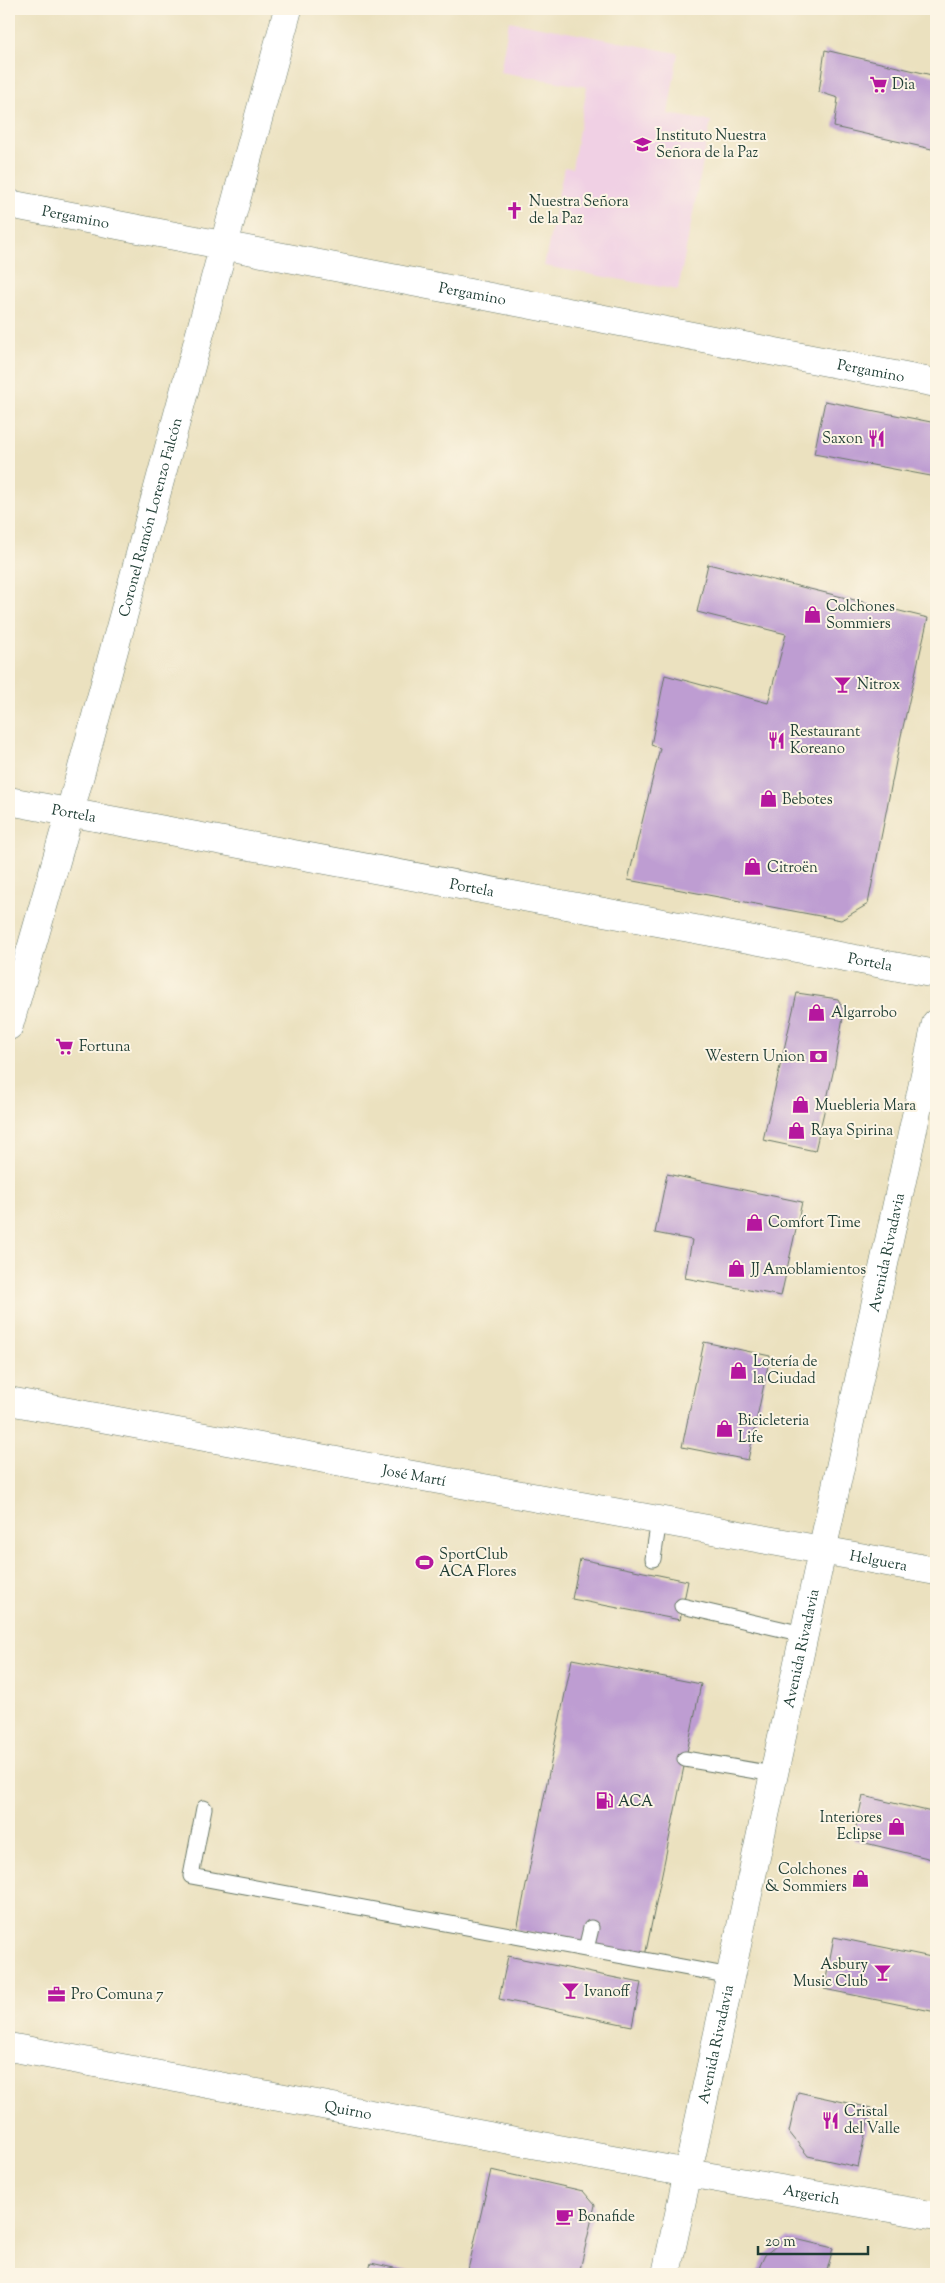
<svg xmlns="http://www.w3.org/2000/svg" width="945" height="2283" font-family="'Sorts Mill Goudy',serif">
<style>
.built{fill:#f0d0e4}
.building{fill:#be9dd2}
.lines{fill:none;stroke-linecap:round;stroke-linejoin:round}
.service-casing{stroke:#667665;stroke-width:17}
.minor-casing{stroke:#667665;stroke-width:29}
.primary-casing{stroke:#667665;stroke-width:29}
.service{stroke:#fff;stroke-width:15}
.minor{stroke:#fff;stroke-width:28}
.primary{stroke:#fff;stroke-width:28}
.labels{text-anchor:middle;stroke-width:4;stroke-linejoin:round;paint-order:stroke}
.poi-label{font-size:15px;fill:#1f3d34;stroke:#fcf5e5;text-anchor:start}
.street-label{font-size:15px;fill:#1f3d34;stroke:#fcf5e5}
</style>
<rect width="100%" height="100%" fill="#fcf5e5"/>
<filter id="ink" filterUnits="userSpaceOnUse"><feTurbulence type="fractalNoise" baseFrequency=".02" numOctaves="2"/><feDisplacementMap in="SourceGraphic" scale="10" xChannelSelector="R" yChannelSelector="G"/><feConvolveMatrix kernelMatrix="1 2 1 2 8 2 1 2 1" color-interpolation-filters="sRGB"/></filter>
<filter id="wash" filterUnits="userSpaceOnUse"><feTurbulence type="fractalNoise" baseFrequency=".0096" numOctaves="4" result="noise"/><feDisplacementMap in="SourceGraphic" scale="20" xChannelSelector="R" yChannelSelector="G"/><feGaussianBlur stdDeviation="1.12" result="paint"/><feColorMatrix in="noise" values="0 0 0 0 0 0 0 0 0 0 0 0 0 0 0 0 0 1.4 0 .05"/><feComposite in="paint" operator="in"/></filter>
<g filter="url(#wash)">
<rect width="100%" height="100%" fill="#ebe1bf"/>
<!-- built -->
<path class="built" d="M509,21L678,53L668,114L711,121L678,290L544,266L564,167L572,168L587,87L500,72Z"/>
<g id="blocks">
<!-- building -->
<path class="building" d="M825,50L936,76V150L834,127L838,98L819,92Z
M825,401L936,423V477L814,454Z
M708,564L928,618L901,736L868,904L841,920L628,880L660,748L651,745L665,675L768,703L786,634L697,612Z
M797,993L838,999L844,1011L835,1064L815,1151L763,1140Z
M667,1174L802,1202L781,1296L685,1278L692,1240L655,1233Z
M704,1342L770,1356L748,1460L682,1447Z
M580,1559L688,1581L680,1620L572,1599Z
M572,1659L701,1684L645,1956L517,1930Z
M863,1796L936,1813V1860L853,1840Z
M834,1937L936,1958V2012L824,1989Z
M508,1956L641,1983L632,2026L499,1999Z
M798,2092L871,2108L858,2167L808,2156L789,2132Z
M491,2170L583,2191L595,2205L579,2274H467Z
M787,2237L833,2248L826,2274H756L765,2255Z
M371,2263L417,2273V2274H368Z"/>
</g>
</g>
<g filter="url(#ink)">
<use href="#blocks" fill-opacity="0" stroke="#667665" stroke-width="1"/>
<g class="lines">
<defs>
<path id="service" d="M653,1559L659,1520
M682,1606L803,1634
M685,1759L773,1774
M204,1808L191,1876L731,1976
M586,1949L591,1928"/>
<g id="minor">
<path id="s1" d="M9,204L936,383"/>
<path id="s2" d="M9,801L936,974"/>
<path id="s3" d="M9,1026L70,812L288,9"/>
<path id="s4" d="M9,1401L936,1571"/>
<path id="s5" d="M9,2047L688,2173L936,2216"/>
</g>
<g id="primary">
<path id="s6" d="M666,2274L936,1023"/>
</g>
</defs>
<!-- service casing -->
<use href="#service" class="service-casing"/>
<!-- minor casing -->
<use href="#minor" class="minor-casing"/>
<!-- primary casing -->
<use href="#primary" class="primary-casing"/>
<!-- service -->
<use href="#service" class="service"/>
<!-- minor -->
<use href="#minor" class="minor"/>
<!-- primary -->
<use href="#primary" class="primary"/>
</g>
</g>
<!-- icons -->
<defs>
<symbol id="supermarket-bare" viewBox="-9 -9 18 18"><path d="M-6-5.5h2.5l.6 2H6L4.5 2H-2.5L-4.4-4H-6ZM-1.5 3.2a1.3 1.3 0 1 0 .1 0ZM3 3.2a1.3 1.3 0 1 0 .1 0Z" fill="#b5179e" stroke="#fcf5e5" stroke-width="2.5" paint-order="stroke"/></symbol>
<symbol id="school-bare" viewBox="-9 -9 18 18"><path d="M0-5L7-2L0 1L-7-2ZM-4 1L0 2.5L4 1V4Q0 6-4 4Z" fill="#b5179e" stroke="#fcf5e5" stroke-width="2.5" paint-order="stroke"/></symbol>
<symbol id="church-bare" viewBox="-9 -9 18 18"><path d="M-1.2-6h2.4v3.5h3.3v2.4h-3.3V6h-2.4V-.1h-3.3v-2.4h3.3Z" fill="#b5179e" stroke="#fcf5e5" stroke-width="2.5" paint-order="stroke"/></symbol>
<symbol id="restaurant-bare" viewBox="-9 -9 18 18"><path d="M-5-6h1v4h1v-4h1v4h1v-4h1v5L-1.5 .5V6h-2V.5L-5-1ZM5-6V6H3V1.5H1.5Q1.5-4 5-6Z" fill="#b5179e" stroke="#fcf5e5" stroke-width="2.5" paint-order="stroke"/></symbol>
<symbol id="shop-bare" viewBox="-9 -9 18 18"><path d="M-5-2.5h2.3a2.7 3.5 0 0 1 5.4 0H5L5.5 6h-11ZM-1.5-2.5h3a1.5 2.3 0 0 0-3 0Z" fill="#b5179e" stroke="#fcf5e5" stroke-width="2.5" paint-order="stroke"/></symbol>
<symbol id="bar-bare" viewBox="-9 -9 18 18"><path d="M-6-5H6L.8 .8V4.5H3.5V6h-7V4.5H-.8V.8Z" fill="#b5179e" stroke="#fcf5e5" stroke-width="2.5" paint-order="stroke"/></symbol>
<symbol id="bank-bare" viewBox="-9 -9 18 18"><path d="M-6-4H6V4H-6ZM0-2.3a2.3 2.3 0 1 0 0 4.6a2.3 2.3 0 1 0 0-4.6Z" fill="#b5179e" stroke="#fcf5e5" stroke-width="2.5" paint-order="stroke"/></symbol>
<symbol id="stadium-bare" viewBox="-9 -9 18 18"><path d="M0-5a6.5 5 0 1 0 0 10a6.5 5 0 1 0 0-10ZM-3.5-1.8h7v3.6h-7Z" fill="#b5179e" stroke="#fcf5e5" stroke-width="2.5" paint-order="stroke"/></symbol>
<symbol id="fuel-bare" viewBox="-9 -9 18 18"><path d="M-5.5-6h7V0h2V4h1.3V-2.5L3-4.5l.8-.8L6-3V5H2.5V1h-1V6h-7ZM-4.2-4.7v3.2H.2V-4.7Z" fill="#b5179e" stroke="#fcf5e5" stroke-width="2.5" paint-order="stroke"/></symbol>
<symbol id="office-bare" viewBox="-9 -9 18 18"><path d="M-6-3h4V-5.5h4V-3h4V5H-6ZM-1-4.5V-3h2v-1.5ZM-6 0V1H6V0Z" fill="#b5179e" stroke="#fcf5e5" stroke-width="2.5" paint-order="stroke"/></symbol>
<symbol id="cafe-bare" viewBox="-9 -9 18 18"><path d="M-5.5-4.5H6V0H3Q3 3.5 0 3.5H-2.5Q-5.5 3.5-5.5 0ZM3-3.2v2h1.7v-2ZM-6 4.5H4V6H-6Z" fill="#b5179e" stroke="#fcf5e5" stroke-width="2.5" paint-order="stroke"/></symbol>
</defs>
<g fill-rule="evenodd">
<use href="#supermarket-bare" x="866" y="72" width="25" height="25"/>
<use href="#school-bare" x="630" y="132" width="25" height="25"/>
<use href="#church-bare" x="502" y="198" width="25" height="25"/>
<use href="#restaurant-bare" x="864" y="426" width="25" height="25"/>
<use href="#shop-bare" x="800" y="602" width="25" height="25"/>
<use href="#bar-bare" x="830" y="672" width="25" height="25"/>
<use href="#restaurant-bare" x="764" y="728" width="25" height="25"/>
<use href="#shop-bare" x="756" y="786" width="25" height="25"/>
<use href="#shop-bare" x="740" y="854" width="25" height="25"/>
<use href="#shop-bare" x="804" y="1000" width="25" height="25"/>
<use href="#supermarket-bare" x="52" y="1034" width="25" height="25"/>
<use href="#bank-bare" x="806" y="1044" width="25" height="25"/>
<use href="#shop-bare" x="788" y="1092" width="25" height="25"/>
<use href="#shop-bare" x="784" y="1118" width="25" height="25"/>
<use href="#shop-bare" x="742" y="1210" width="25" height="25"/>
<use href="#shop-bare" x="724" y="1256" width="25" height="25"/>
<use href="#shop-bare" x="726" y="1358" width="25" height="25"/>
<use href="#shop-bare" x="712" y="1416" width="25" height="25"/>
<use href="#stadium-bare" x="412" y="1550" width="25" height="25"/>
<use href="#fuel-bare" x="592" y="1788" width="25" height="25"/>
<use href="#shop-bare" x="884" y="1814" width="25" height="25"/>
<use href="#shop-bare" x="848" y="1866" width="25" height="25"/>
<use href="#bar-bare" x="870" y="1960" width="25" height="25"/>
<use href="#bar-bare" x="558" y="1978" width="25" height="25"/>
<use href="#office-bare" x="44" y="1982" width="25" height="25"/>
<use href="#restaurant-bare" x="818" y="2108" width="25" height="25"/>
<use href="#cafe-bare" x="552" y="2204" width="25" height="25"/>
</g>
<g class="labels">
<!-- poi labels -->
<g class="poi-label">
<text x="892" y="89">Dia</text>
<text x="656" y="140">Instituto Nuestra<tspan x="656" dy="17">Señora de la Paz</tspan></text>
<text x="529" y="206">Nuestra Señora<tspan x="529" dy="17">de la Paz</tspan></text>
<text x="863" y="443" text-anchor="end">Saxon</text>
<text x="826" y="611">Colchones<tspan x="826" dy="17">Sommiers</tspan></text>
<text x="857" y="689">Nitrox</text>
<text x="790" y="736">Restaurant<tspan x="790" dy="17">Koreano</tspan></text>
<text x="782" y="804">Bebotes</text>
<text x="767" y="872">Citroën</text>
<text x="831" y="1017">Algarrobo</text>
<text x="79" y="1051">Fortuna</text>
<text x="805" y="1061" text-anchor="end">Western Union</text>
<text x="815" y="1110">Muebleria Mara</text>
<text x="811" y="1135">Raya Spirina</text>
<text x="768" y="1227">Comfort Time</text>
<text x="751" y="1274">JJ Amoblamientos</text>
<text x="753" y="1366">Lotería de<tspan x="753" dy="17">la Ciudad</tspan></text>
<text x="738" y="1425">Bicicleteria<tspan x="738" dy="17">Life</tspan></text>
<text x="439" y="1559">SportClub<tspan x="439" dy="17">ACA Flores</tspan></text>
<text x="618" y="1806">ACA</text>
<text x="882" y="1822" text-anchor="end">Interiores<tspan x="882" dy="17">Eclipse</tspan></text>
<text x="847" y="1874" text-anchor="end">Colchones<tspan x="847" dy="17">&amp; Sommiers</tspan></text>
<text x="868" y="1969" text-anchor="end">Asbury<tspan x="868" dy="17">Music Club</tspan></text>
<text x="584" y="1996">Ivanoff</text>
<text x="71" y="1999">Pro Comuna 7</text>
<text x="844" y="2116">Cristal<tspan x="844" dy="17">del Valle</tspan></text>
<text x="578" y="2221">Bonafide</text>
</g>
<!-- street labels -->
<g class="street-label">
<text dy="5" stroke="none"><textPath href="#s1" startOffset="68">Pergamino</textPath></text>
<text dy="5" stroke="none"><textPath href="#s1" startOffset="472">Pergamino</textPath></text>
<text dy="5" stroke="none"><textPath href="#s1" startOffset="878">Pergamino</textPath></text>
<text dy="5" stroke="none"><textPath href="#s3" startOffset="528">Coronel Ramón Lorenzo Falcón</textPath></text>
<text dy="5" stroke="none"><textPath href="#s2" startOffset="66">Portela</textPath></text>
<text dy="5" stroke="none"><textPath href="#s2" startOffset="471">Portela</textPath></text>
<text dy="5" stroke="none"><textPath href="#s2" startOffset="876">Portela</textPath></text>
<text dy="5" stroke="none"><textPath href="#s6" startOffset="1045">Avenida Rivadavia</textPath></text>
<text dy="5" stroke="none"><textPath href="#s4" startOffset="412">José Martí</textPath></text>
<text dy="5" stroke="none"><textPath href="#s4" startOffset="884">Helguera</textPath></text>
<text dy="5" stroke="none"><textPath href="#s6" startOffset="640">Avenida Rivadavia</textPath></text>
<text dy="5" stroke="none"><textPath href="#s6" startOffset="235">Avenida Rivadavia</textPath></text>
<text dy="5" stroke="none"><textPath href="#s5" startOffset="345">Quirno</textPath></text>
<text dy="5" stroke="none"><textPath href="#s5" startOffset="816">Argerich</textPath></text>
</g>
</g>
<!-- margin -->
<rect width="945" height="2283" fill="none" stroke="#fcf5e5" stroke-width="30"/>
<!-- scale -->
<path d="M758 2246v8h110v-8" fill="none" stroke="#1f3d34" stroke-width="2.5"/>
<text x="765" y="2246" font-size="15" fill="#1f3d34" stroke="#fcf5e5" stroke-width="4" paint-order="stroke">20 m</text>
</svg>
